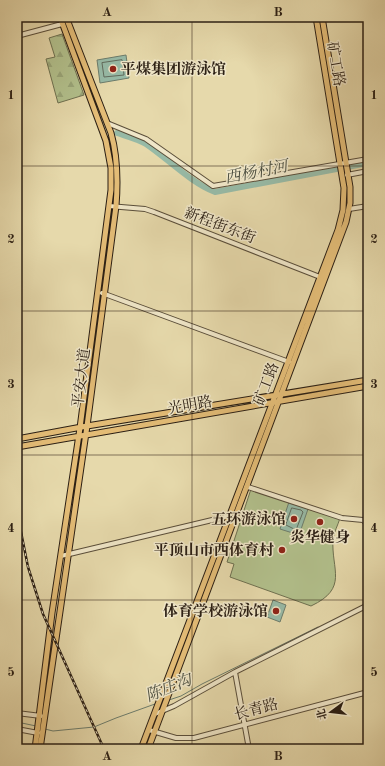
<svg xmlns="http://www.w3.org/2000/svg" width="385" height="766" font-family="'Old Standard TT','Noto Serif SC',serif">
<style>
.green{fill:#b2c08c;stroke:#6e7050}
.forest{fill:url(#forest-firs);stroke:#6e7050}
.water{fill:#97baa6;stroke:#6c7c6c}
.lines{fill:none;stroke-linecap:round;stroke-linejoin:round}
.shore{stroke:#616c5d;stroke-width:1}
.stream{stroke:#6c7c6c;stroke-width:1}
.river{stroke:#97baa6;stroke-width:6}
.minor-casing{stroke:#5a4e3a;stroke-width:6}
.major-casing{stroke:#2b1f14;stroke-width:7}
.minor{stroke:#efe6c8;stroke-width:4}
.major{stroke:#e3bc76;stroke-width:5}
.rail-casing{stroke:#2b1f14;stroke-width:2.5}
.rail{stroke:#efe6c8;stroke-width:1;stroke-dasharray:3;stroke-linecap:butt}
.grid{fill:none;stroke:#2b1f14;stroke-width:1;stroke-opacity:0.55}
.poi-dot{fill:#8f2418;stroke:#efe6c8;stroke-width:1.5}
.labels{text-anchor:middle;stroke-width:3;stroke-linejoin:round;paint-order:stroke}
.street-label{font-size:15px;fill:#2b1f14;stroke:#efe6c8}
.poi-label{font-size:15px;font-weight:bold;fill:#2b1f14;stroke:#efe6c8;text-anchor:end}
.water-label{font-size:16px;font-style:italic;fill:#4b4e40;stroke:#efe6c8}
.neatline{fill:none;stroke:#2b1f14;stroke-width:1.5}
.grid-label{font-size:13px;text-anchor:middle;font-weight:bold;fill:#2b1f14}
</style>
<defs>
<pattern id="forest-firs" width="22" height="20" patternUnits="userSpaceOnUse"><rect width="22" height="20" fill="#b2c08c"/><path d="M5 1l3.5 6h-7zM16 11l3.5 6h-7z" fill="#99a578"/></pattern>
</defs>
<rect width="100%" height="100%" fill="#e6d9ab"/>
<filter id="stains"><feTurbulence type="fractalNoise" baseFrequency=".005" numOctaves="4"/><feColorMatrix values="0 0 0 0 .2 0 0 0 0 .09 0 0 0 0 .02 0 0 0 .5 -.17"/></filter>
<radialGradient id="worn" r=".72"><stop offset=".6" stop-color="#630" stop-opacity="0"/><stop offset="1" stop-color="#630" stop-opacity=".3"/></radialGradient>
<!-- green -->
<path class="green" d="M251,489L340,518C338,525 334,532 333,539C331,570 349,588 311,606L230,577L234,564L227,562Z"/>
<!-- forest -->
<path class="forest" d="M62,34L84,95L58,103L46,59L55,57L49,38Z"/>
<!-- water -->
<path class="water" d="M126,55L129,78L100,83L97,60Z
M289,502L308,509L299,535L280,529Z
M273,600L286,605L280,622L267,617Z"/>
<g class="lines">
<!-- shore -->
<path class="shore" d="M122,60L124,75L104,77L102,63Z
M292,508L301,510L303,512L296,530L286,525Z"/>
<!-- stream -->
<path class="stream" d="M169,700L181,696L202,684L318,627
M17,722L36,726
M45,729L53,731L94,727L116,718L155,704"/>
<!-- river -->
<path class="river" d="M117,133C126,136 138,139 146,144C167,158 191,183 215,192L368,163"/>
<defs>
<path id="minor" d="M17,36L62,24
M107,123L146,139L213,186L368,159
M347,175L368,171
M109,206L145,209L154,212L320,277
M349,209L368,206
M102,293L289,362
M248,487L342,518L363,520L368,525
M61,556L229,516
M235,672L249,749
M17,713L41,716
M155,714L174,706L235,672L368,605
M17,729L38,733
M149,730L176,738H194L368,692"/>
<path id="major" d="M17,439L87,426L368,380
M17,447L368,386
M35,749L52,613L80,428L111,190V168L106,141L60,17
M40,749L87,426L116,206C118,181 118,158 111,133L66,17
M141,749L338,230L343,210L344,188L316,17
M148,749L346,222L350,203V187L322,17"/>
</defs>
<!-- minor casing -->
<use href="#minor" class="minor-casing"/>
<!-- major casing -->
<use href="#major" class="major-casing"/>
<!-- minor -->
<use href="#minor" class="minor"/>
<!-- major -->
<use href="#major" class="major"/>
<defs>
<path id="rail" d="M17,512L28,567L43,614L104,749"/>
</defs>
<!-- rail casing -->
<use href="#rail" class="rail-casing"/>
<!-- rail -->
<use href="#rail" class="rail"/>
</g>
<!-- grid -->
<path class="grid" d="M192,17V749M17,166H368M17,311H368M17,455H368M17,600H368"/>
<!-- markers -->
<g class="poi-dot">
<circle cx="113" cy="69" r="4"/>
<circle cx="294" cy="519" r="4"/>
<circle cx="320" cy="522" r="4"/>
<circle cx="282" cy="550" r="4"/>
<circle cx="276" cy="611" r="4"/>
</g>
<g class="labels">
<!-- street labels -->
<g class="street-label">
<text transform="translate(336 64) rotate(80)" y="5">矿工路</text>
<text transform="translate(220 225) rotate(21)" y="5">新程街东街</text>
<text transform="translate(81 378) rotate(-83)" y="5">平安大道</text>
<text transform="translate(266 384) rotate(-69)" y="5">矿工路</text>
<text transform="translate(190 405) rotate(-10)" y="5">光明路</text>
<text transform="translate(256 709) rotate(-15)" y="5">长青路</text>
</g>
<!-- poi labels -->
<g class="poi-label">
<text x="121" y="74" text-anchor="start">平煤集团游泳馆</text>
<text x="286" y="524">五环游泳馆</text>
<text x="320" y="542" text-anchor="middle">炎华健身</text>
<text x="274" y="555">平顶山市西体育村</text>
<text x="268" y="616">体育学校游泳馆</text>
</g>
<!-- water labels -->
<g class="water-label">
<text transform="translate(256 171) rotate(-11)" y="6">西杨村河</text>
<text transform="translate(168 687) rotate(-22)" y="6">陈庄沟</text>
</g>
</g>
<!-- margin -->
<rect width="385" height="766" fill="none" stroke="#e6d9ab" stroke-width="44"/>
<!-- north arrow -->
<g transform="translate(331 712) rotate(255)" stroke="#efe6c8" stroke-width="3" paint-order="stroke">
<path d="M0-3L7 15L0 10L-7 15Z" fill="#2b1f14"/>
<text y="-6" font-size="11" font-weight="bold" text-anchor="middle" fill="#2b1f14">北</text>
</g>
<rect x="22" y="22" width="341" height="722" class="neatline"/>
<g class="grid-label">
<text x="107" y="16">A</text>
<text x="278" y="16">B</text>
<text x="11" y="99">1</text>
<text x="374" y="99">1</text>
<text x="11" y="243">2</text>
<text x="374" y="243">2</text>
<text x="11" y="388">3</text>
<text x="374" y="388">3</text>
<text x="11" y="532">4</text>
<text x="374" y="532">4</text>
<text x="11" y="676">5</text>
<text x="374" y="676">5</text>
<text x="107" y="760">A</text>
<text x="278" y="760">B</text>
</g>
<rect width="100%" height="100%" filter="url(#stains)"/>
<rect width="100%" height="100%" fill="url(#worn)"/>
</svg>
